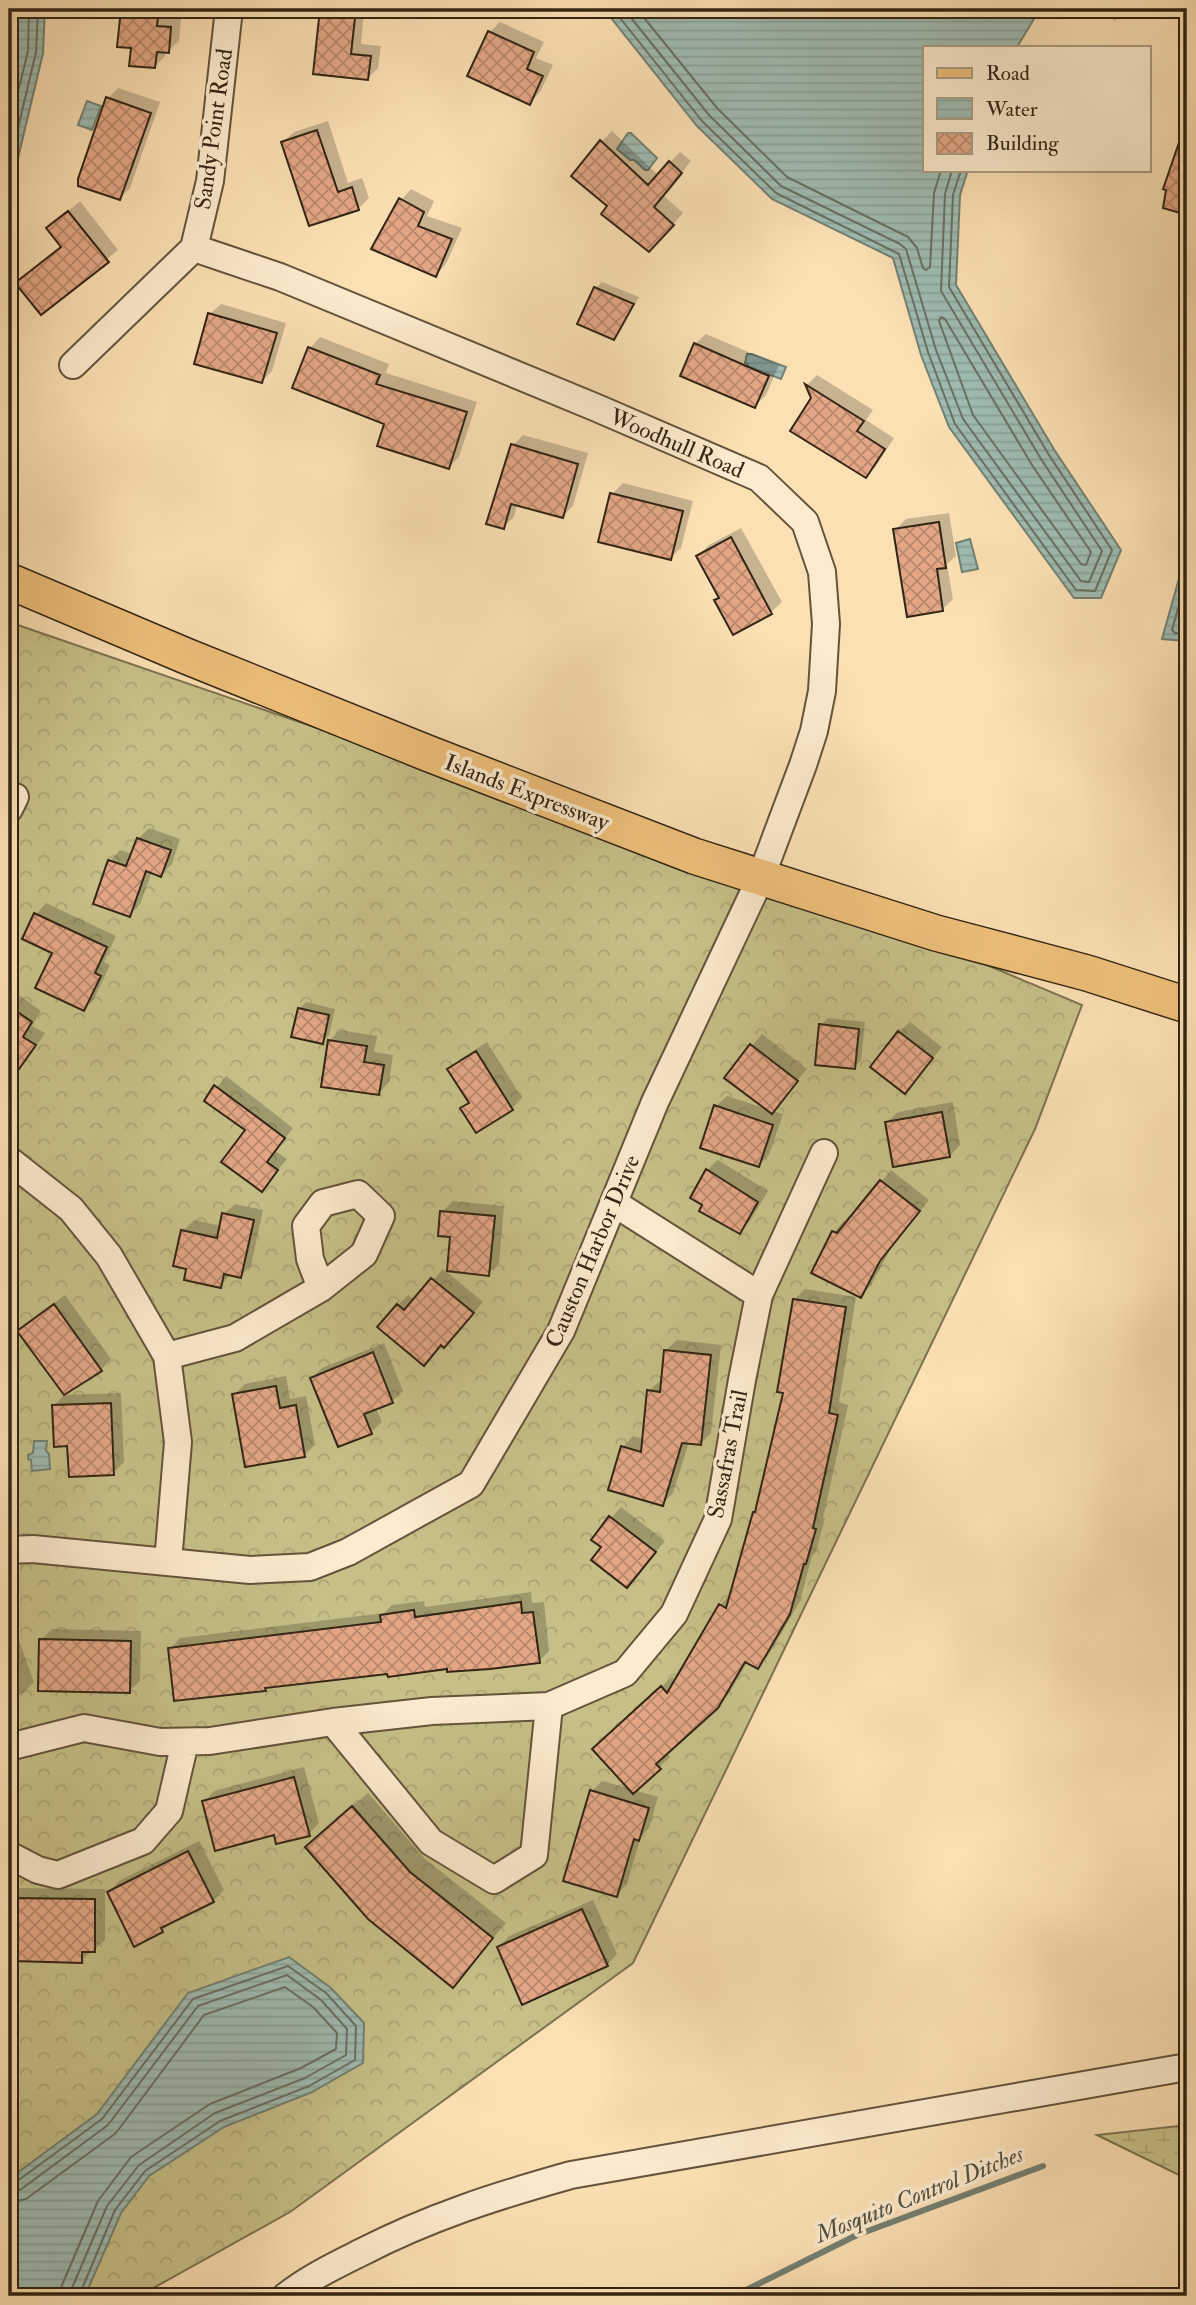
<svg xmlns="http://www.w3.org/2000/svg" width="1196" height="2305" font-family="'IM FELL Double Pica',serif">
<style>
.forest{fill:url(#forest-crowns);stroke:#7c724e;stroke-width:2}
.wetland{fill:url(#wetland-marsh);stroke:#7c724e;stroke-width:2}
.water{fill:url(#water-rules);stroke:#738072;stroke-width:2}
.shadow{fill:#0003}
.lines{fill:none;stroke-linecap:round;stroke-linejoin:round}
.shore{stroke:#687062;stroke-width:2}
.stream{stroke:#738072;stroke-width:6}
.building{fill:url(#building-cross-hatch);stroke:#322513;stroke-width:2}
.minor-casing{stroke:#64543b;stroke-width:30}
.major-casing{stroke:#322513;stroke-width:38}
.minor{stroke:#fcebce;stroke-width:26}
.major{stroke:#eec07a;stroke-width:35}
.labels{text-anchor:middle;stroke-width:7;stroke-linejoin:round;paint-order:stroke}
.street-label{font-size:23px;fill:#322513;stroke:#fcebce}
.water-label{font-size:24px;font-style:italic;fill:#535243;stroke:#fcebce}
</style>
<defs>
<pattern id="forest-crowns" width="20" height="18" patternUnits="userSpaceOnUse" patternTransform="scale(1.75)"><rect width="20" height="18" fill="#c6c088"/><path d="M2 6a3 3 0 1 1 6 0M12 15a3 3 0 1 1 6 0" fill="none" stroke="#aba574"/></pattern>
<pattern id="wetland-marsh" width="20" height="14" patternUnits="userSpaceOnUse" patternTransform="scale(1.75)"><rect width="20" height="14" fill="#c6c088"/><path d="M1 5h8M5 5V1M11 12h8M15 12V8" fill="none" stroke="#aba574"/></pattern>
<pattern id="water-rules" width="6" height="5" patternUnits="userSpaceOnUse" patternTransform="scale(1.75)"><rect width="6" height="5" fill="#9fbcb2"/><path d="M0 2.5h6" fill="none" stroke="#89a198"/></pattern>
<pattern id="building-cross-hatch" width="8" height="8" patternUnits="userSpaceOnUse" patternTransform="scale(1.75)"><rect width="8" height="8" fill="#e3a786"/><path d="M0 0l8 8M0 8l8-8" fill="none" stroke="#b9886c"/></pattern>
</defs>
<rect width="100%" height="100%" fill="#fbe0b4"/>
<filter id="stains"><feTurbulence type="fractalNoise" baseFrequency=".00286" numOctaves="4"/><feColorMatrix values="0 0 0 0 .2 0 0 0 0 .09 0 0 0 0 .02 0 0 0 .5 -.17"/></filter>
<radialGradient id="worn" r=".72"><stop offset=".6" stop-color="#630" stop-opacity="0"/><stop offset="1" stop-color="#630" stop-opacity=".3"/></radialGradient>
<!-- forest -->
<path class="forest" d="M9,622L901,929L1082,1005L1035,1129L633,1963L290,2212L139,2296H9Z"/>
<!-- wetland -->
<path class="wetland" d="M1187,2125V2179L1097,2135Z"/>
<!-- water -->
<path class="water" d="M9,9H45L43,53L9,196Z
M604,9H1040L1017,47H925V170H968L960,195L956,285L1055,451L1121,550L1101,598H1074L949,427L921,355L893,258L772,199L697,126Z
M87,101L101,106L92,130L78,125Z
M628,133H631L657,158L648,170H645L634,160H630L617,149Z
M747,354H752L786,367L781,379L747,366L748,364L745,363Z
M970,539L978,569L962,572L956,543Z
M1187,550V641L1162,639Z
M34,1441H47L46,1451L49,1454L50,1469L32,1471L31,1460L28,1459V1455L33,1453Z
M289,1957L331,1988L364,2023L363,2063L312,2092L224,2127L149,2176L121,2213L85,2296H9V2179L97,2114L188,1993Z"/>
<!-- shadow -->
<path class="shadow" d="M123,9H182L179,41L168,51H166L165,56L155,66L133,47L119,45Z
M321,9H364L361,44L381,46L378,68L368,78L314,73Z
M1106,9H1134L1114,21Z
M500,22L544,42L536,58L553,65L540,92L530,103L490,32Z
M118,88L160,102L130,188L120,198L108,98Z
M328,121L348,183L362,178L369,198L359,208L310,224L283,142L294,132Z
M612,131L658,175L680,152L691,161L664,196L683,213L660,239L610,205L601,142Z
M411,189L434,201L427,216L462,228L446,264L436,275L401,200Z
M80,201L118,250L41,313L18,283L63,245L49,228Z
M602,282L639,297L620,331L613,338L596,288Z
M221,304L286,323L272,371L262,381L210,314Z
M706,334L779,365L766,395L755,406L695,344Z
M320,337L389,364L386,373L477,402L459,457L449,467L386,423L310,348Z
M817,375L873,410L866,420L894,438L876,466L866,476L813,398L807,385Z
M523,435L588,453L573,506L562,517L517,504L514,517L503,527L513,445Z
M623,483L693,501L681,548L670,558L612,494Z
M949,513L956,556L947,564L953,599L942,610L895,530L906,519Z
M741,528L782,602L771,612L734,632L720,597L698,556L709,545Z
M149,828L180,839L172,864L161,875L152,872L140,904L129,915L110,861L120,850L132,854L138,839Z
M46,903L116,936L104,962L110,965L94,999L84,1009L36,914Z
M9,988L41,1011L32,1026L45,1033L27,1060L16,1070L9,1066Z
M306,1002L335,1009L329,1035L322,1042L299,1009Z
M828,1018L865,1022L861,1061L854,1067L821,1025Z
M910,1022L942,1047L905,1092L899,1032Z
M340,1030L377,1036L374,1052L393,1055L389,1082L379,1093L329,1041Z
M762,1034L807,1069L772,1111L783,1114L769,1155L758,1166L716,1106L727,1096L767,1109L726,1077Z
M487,1042L522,1098L512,1108H462L469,1101L450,1070L460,1059Z
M226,1076L293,1128L275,1151L287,1159L261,1190L247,1130L206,1101Z
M953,1102L960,1145L950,1156L887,1122L898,1112Z
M718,1160L768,1191L750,1221L739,1232L705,1204L707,1170Z
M891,1170L929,1200L891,1248L871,1285L861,1296L834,1232L844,1221L848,1223Z
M453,1201L504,1206L499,1263L488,1274L452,1236L442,1212Z
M235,1204L263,1210L251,1266L240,1276L231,1274L220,1286L189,1267L183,1231L194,1220L221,1226L224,1214Z
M443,1269L483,1302L455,1335L442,1344L424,1364L398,1305L408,1295L415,1300Z
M805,1289L856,1297L839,1402L848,1405L823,1518H825L816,1552L812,1556L800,1601L768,1656L757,1667L748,1661L728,1695L666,1752L670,1757L634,1790L658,1797L649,1828L641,1836L627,1884L616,1895L592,1791L602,1781L631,1789L604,1739L672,1677L676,1681L720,1605L732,1593L754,1513L757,1510L786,1391L794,1300Z
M65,1295L111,1359L101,1370L19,1331L30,1321Z
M677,1340L721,1345L711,1433L701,1443L689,1442L673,1493L662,1504L623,1447L633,1436L644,1439L649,1391L660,1381H663L666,1350Z
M384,1343L403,1391L392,1401L376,1408L382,1422L371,1432L339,1445L312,1378L322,1368Z
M286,1376L290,1399L306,1396L315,1445L304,1455L234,1395L245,1384Z
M121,1393L124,1462L113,1473L69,1444L54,1406L64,1395Z
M621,1507L665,1541L627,1586L603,1547L611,1518Z
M531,1592L532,1603L544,1602L549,1651L539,1661L389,1672L269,1686L265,1690L170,1649L180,1638L384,1613L392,1605L424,1601L425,1607Z
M15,1629L34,1682L23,1693L9,1698V1631Z
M52,1629L141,1631L140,1681L129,1691L41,1640Z
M304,1767L319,1823L309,1834L275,1833L204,1802L214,1791Z
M368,1793L424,1858L506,1923L453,1985L321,1833Z
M199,1841L224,1890L213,1901L172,1921L162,1931L109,1892L119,1881Z
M12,1888L105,1889V1940L81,1961L9,1948V1892Z
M593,1900L617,1954L607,1965L499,1947L509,1936Z"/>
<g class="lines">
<!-- shore -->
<path class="shore" d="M613,9L702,121L776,193L899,254L928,352L955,424L1076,590L1095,591L1112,550L1049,455L949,287L953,195L961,170
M624,9L709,115L781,186L900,244L906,249L936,350L963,419L1081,581L1089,582L1102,551L1041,459L941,291L945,194L952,170
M637,9L717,108L787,177L908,237L917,248L923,268L926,270L930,267L934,193L941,170
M9,85L17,50L18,9
M9,129L28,51L29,9
M9,166L36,52L38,9
M941,317L945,319L1032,465L1091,552L1086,565L1081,564L973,415L939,321Z
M1187,576L1172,630L1175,633L1187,634
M9,2184L16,2182L102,2119L193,1999L288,1966L326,1993L356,2026L355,2060L309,2086L220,2121L145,2171L115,2210L79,2296
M9,2193L20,2190L108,2125L198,2006L287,1975L321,2000L347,2029L346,2055L305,2078L215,2113L139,2165L107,2206L72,2288L71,2296
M9,2203L26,2199L116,2133L204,2015L285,1987L313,2007L337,2033L336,2049L301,2068L210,2104L131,2157L98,2201L62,2285L60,2296"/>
<!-- stream -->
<path class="stream" d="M734,2296L857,2235L1043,2166"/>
</g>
<!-- building -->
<path class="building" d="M121,9H159L157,26L171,27L169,53L157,52L155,68L129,66L131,48L117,47Z
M320,9H356L351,54L371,56L368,80L313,74Z
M488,31L534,52L527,69L543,76L530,105L467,76Z
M106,97L151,113L120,200L78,186V179Z
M317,130L338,192L352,187L359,210L309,226L281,142Z
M1183,131L1187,132V215L1163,208L1166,190L1163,189Z
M600,140L648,185L669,161L682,173L654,207L674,225L649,252L601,214L607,206L571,176Z
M399,198L424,212L418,226L452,239L436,277L371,249Z
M68,211L109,262L41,315L15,283L61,247L46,228Z
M594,287L634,304L614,340L577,324Z
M208,313L277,333L262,383L194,364Z
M694,343L769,376L755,408L680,376Z
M308,347L380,375L376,384L467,412L449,469L377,446L384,424L292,388Z
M805,384L864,421L857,431L885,449L866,478L790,431L811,398Z
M511,444L578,464L563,518L511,504L504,529L486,524Z
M610,493L683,511L671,560L598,542Z
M939,522L946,568L937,569L943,611L907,617L893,529Z
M731,537L772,614L733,635L714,600L719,598L696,556Z
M137,838L171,850L161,877L146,871L130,917L93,904L108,860L126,866Z
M34,913L107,947L95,973L101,976L84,1011L35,988L52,953L22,939Z
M9,1006L32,1022L23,1037L36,1045L9,1083Z
M298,1008L329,1015L323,1044L291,1037Z
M819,1024L859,1029L855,1069L815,1065Z
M898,1031L933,1058L905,1094L870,1067Z
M328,1040L367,1046L364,1062L384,1065L379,1095L321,1087Z
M750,1044L798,1081L772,1114L724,1078Z
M476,1051L513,1110L476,1133L460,1108L469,1103L447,1069Z
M214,1085L285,1138L267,1162L278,1170L262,1192L221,1162L245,1130L204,1101Z
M714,1105L773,1125L759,1167L700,1148Z
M942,1112L950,1157L893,1167L885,1122Z
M706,1169L758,1202L740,1234L699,1211L702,1205L690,1198Z
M880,1180L920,1211L880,1261L861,1298L811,1273L832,1231L837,1233Z
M440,1211L495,1216L489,1276L447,1271L450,1237L438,1236Z
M222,1213L254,1220L241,1278L224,1274L221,1288L184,1280L186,1269L173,1266L181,1230L217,1238Z
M431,1278L474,1313L444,1348L441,1345L424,1366L377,1327L397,1304L404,1310Z
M793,1299L846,1307L829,1413L838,1415L813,1528L816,1529L806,1564H804L790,1614L758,1669L745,1662L718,1708L656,1764L661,1769L633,1794L592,1749L661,1686L667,1693L719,1604L726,1608L753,1512H755L783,1393L777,1392Z
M54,1304L102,1371L64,1395L17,1331Z
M664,1350L711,1355L701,1445L682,1443L663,1506L608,1490L621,1446L641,1452L647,1390L660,1392Z
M373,1352L393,1403L364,1414L372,1434L338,1447L310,1378Z
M276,1386L280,1408L296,1405L305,1457L245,1467L232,1394Z
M111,1403L114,1475L69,1477L67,1446L54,1447L52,1405Z
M609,1516L656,1552L627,1588L591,1560L601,1547L591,1540Z
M521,1602L522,1613L533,1612L540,1663L490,1669L447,1672V1669L388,1677L387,1674L265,1688L266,1691L174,1701L168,1648L381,1622L380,1615L414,1610L415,1617Z
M39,1639L131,1641L130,1693L38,1691Z
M294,1777L310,1836L276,1844L274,1835L215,1851L202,1801Z
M590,1790L649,1808L639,1841L634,1839L617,1897L563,1881Z
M352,1806L410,1872L493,1938L453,1988L368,1919L305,1847Z
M188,1851L214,1902L161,1928L163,1932L134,1947L107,1892Z
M9,1898L95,1899V1952H82V1963L13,1961V1950H9Z
M582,1909L608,1966L522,2005L497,1947Z"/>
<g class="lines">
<defs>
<path id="minor" d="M73,365L194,248L210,181L229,9
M9,809L15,797
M9,1160L71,1209L109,1256L167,1356L178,1442L168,1562
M614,1203L759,1295
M167,1356L235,1338L321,1288L364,1254L381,1216L358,1194L323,1203L306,1226L310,1259L321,1288
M9,1550L33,1549L250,1570L310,1567L348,1552L471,1484L561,1331L655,1102L761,877L803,765L814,731L822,691L826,624L822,572L805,522L759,478L597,408L280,277L194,248
M333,1722L431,1842L494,1880L534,1855L549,1706
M9,1747L84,1728L160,1742L210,1741L333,1722L432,1711L549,1706L625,1673L674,1614L718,1519L742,1380L759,1295L824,1153
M9,1855L38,1870L58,1875L143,1841L169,1811L185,1742
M286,2296C309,2278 334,2266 360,2253C430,2217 496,2196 571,2175L1187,2067"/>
<path id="major" d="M9,581L186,656L427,753L694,856L936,933L1087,973L1187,1005"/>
</defs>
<!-- minor casing -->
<use href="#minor" class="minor-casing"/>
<!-- major casing -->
<use href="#major" class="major-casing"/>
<!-- minor -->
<use href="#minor" class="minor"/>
<!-- major -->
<use href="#major" class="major"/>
</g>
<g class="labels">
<!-- street labels -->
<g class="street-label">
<text transform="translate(213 129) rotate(-82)" y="8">Sandy Point Road</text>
<text transform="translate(677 443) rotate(23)" y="8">Woodhull Road</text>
<text transform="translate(527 792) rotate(21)" y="8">Islands Expressway</text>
<text transform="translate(592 1251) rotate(-67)" y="8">Causton Harbor Drive</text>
<text transform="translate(727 1454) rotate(-79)" y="8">Sassafras Trail</text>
</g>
<!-- water labels -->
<g class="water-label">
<text transform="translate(919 2194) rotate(-22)" y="8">Mosquito Control Ditches</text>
</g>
</g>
<!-- margin -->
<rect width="1196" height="2305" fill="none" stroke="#fbe0b4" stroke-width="35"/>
<rect x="10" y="10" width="1175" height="2284" fill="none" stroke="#322513" stroke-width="3.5"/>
<rect x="18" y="18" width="1161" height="2270" fill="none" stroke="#322513" stroke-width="2"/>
<!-- legend -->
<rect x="923" y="46" width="228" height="126" fill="#fcebce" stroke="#ab9c83" stroke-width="2"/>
<rect x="937" y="68" width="35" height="10" fill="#eec07a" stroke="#ab9c83" stroke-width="2"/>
<text x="986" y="80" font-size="21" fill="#322513">Road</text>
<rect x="937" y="98" width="35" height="21" fill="url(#water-rules)" stroke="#ab9c83" stroke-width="2"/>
<text x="986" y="116" font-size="21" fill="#322513">Water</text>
<rect x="937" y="133" width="35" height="21" fill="url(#building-cross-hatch)" stroke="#ab9c83" stroke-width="2"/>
<text x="986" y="150" font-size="21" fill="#322513">Building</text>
<rect width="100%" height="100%" filter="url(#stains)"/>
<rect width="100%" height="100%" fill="url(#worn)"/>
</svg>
